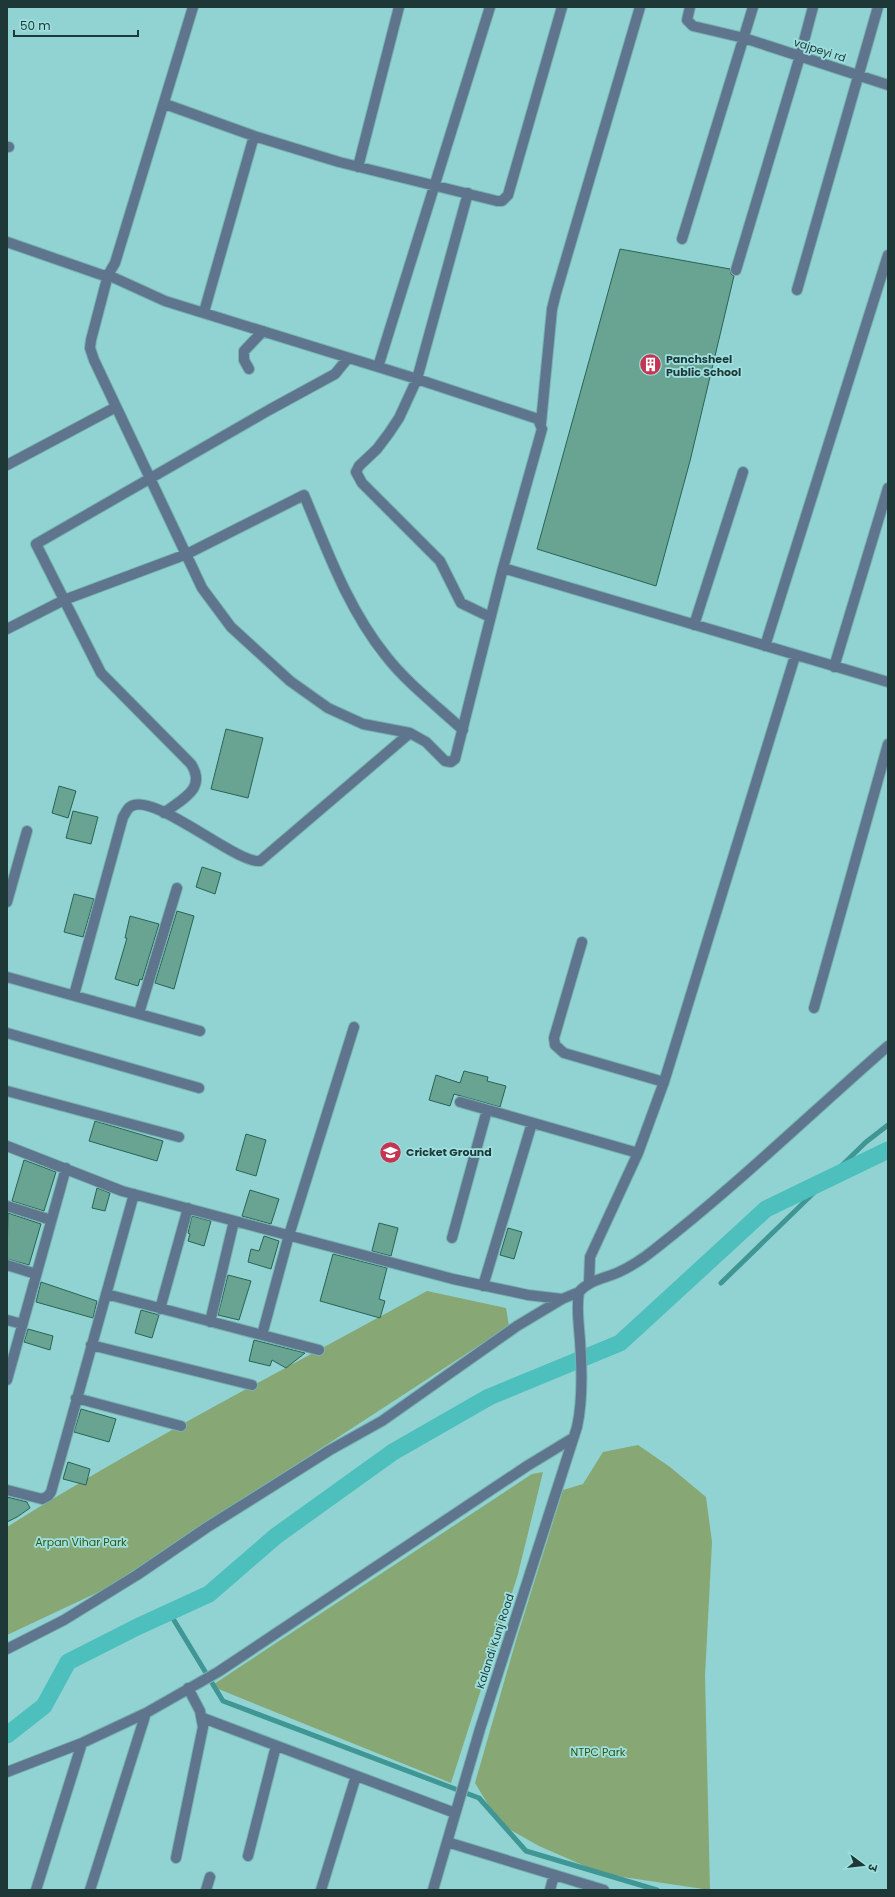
<svg xmlns="http://www.w3.org/2000/svg" width="895" height="1897" font-family="Poppins,'Noto Sans Devanagari',sans-serif">
<style>
.green{fill:#87a774}
.lines{fill:none;stroke-linecap:round;stroke-linejoin:round}
.stream{stroke:#3f9695;stroke-width:5}
.canal{stroke:#4dbfbd;stroke-width:17}
.building{fill:#69a493;stroke:#286455}
.minor-casing{stroke:#77b1b0;stroke-width:12}
.minor{stroke:#5f748d;stroke-width:10}
.labels{text-anchor:middle;stroke-width:3.5;stroke-linejoin:round;paint-order:stroke}
.street-label{font-size:11px;fill:#1d3837;stroke:#9ee0df}
.poi-label{font-size:11px;font-weight:bold;fill:#1d3837;stroke:#9ee0df;text-anchor:start}
.park-label{font-size:11px;fill:#325712;stroke:#9ee0df}
</style>
<rect width="100%" height="100%" fill="#91d3d2"/>
<!-- green -->
<path class="green" d="M427,1291L506,1308L509,1326L105,1589L7,1635V1527C143,1442 287,1368 427,1291Z
M638,1445L670,1467L706,1497L712,1542L705,1676L710,1890L603,1874L539,1846L500,1824L475,1783L517,1637L563,1490L583,1484L603,1452Z
M543,1472L518,1574L451,1783L211,1686L532,1474Z"/>
<g class="lines">
<!-- stream -->
<path class="stream" d="M721,1283L866,1142L888,1125
M169,1612L223,1701L479,1798L526,1851L657,1890"/>
<!-- canal -->
<path class="canal" d="M7,1735L44,1706L68,1662L137,1627L209,1594L276,1536L393,1452L489,1397L620,1343L766,1209L888,1150"/>
</g>
<!-- building -->
<path class="building" d="M620,249L730,269L731,274L734,276L690,461L656,586L537,549Z
M226,729L263,738L248,798L211,789Z
M59,786L76,791L68,818L52,813Z
M73,811L98,817L91,844L66,838Z
M202,867L221,873L215,894L196,887Z
M74,894L94,899L83,937L64,932Z
M177,911L194,916L174,989L155,983Z
M130,916L159,924L142,980L140,979L138,986L115,979L127,938H125Z
M464,1071L488,1077L487,1081L506,1086L500,1107L454,1094L450,1106L429,1100L436,1075L460,1083Z
M95,1121L163,1141L157,1161L89,1141Z
M246,1134L266,1140L256,1176L236,1170Z
M24,1160L56,1172L44,1211L12,1201Z
M97,1188L110,1193L105,1211L92,1208Z
M250,1190L279,1199L271,1224L242,1216Z
M8,1213L41,1224L29,1265L7,1259Z
M192,1216L211,1221L204,1246L188,1241L190,1234L188,1233Z
M379,1223L398,1228L391,1256L372,1251Z
M508,1228L522,1232L514,1259L500,1255Z
M264,1236L279,1241L271,1269L248,1262L251,1249L259,1251Z
M333,1254L387,1268L379,1299L385,1301L380,1318L320,1301Z
M228,1275L251,1281L239,1320L218,1315Z
M41,1282L97,1301L93,1318L36,1302Z
M141,1310L159,1315L152,1338L135,1333Z
M28,1329L53,1336L50,1350L24,1342Z
M254,1340L305,1353L286,1368L272,1360L270,1366L249,1361Z
M81,1409L116,1419L109,1442L74,1432Z
M68,1462L90,1469L86,1485L63,1479Z
M7,1497L27,1502L30,1508L17,1517L7,1522Z"/>
<g class="lines">
<defs>
<path id="minor" d="M690,7L687,20L693,26L744,38L888,85
M165,104L254,136L339,162L497,201H502L508,195L562,7
M7,147H9
M358,167L399,7
M468,193L417,379L399,418L389,433L377,449L359,466L356,472L362,483L440,561L461,603L490,617
M682,239L753,7
M7,242L102,275H108L165,301L417,379L538,419L542,429L503,568L455,759L451,762L445,761L426,742L410,733L363,724L328,708L290,681L231,627L202,588L94,360L90,348L91,340L108,275L115,263L193,7
M736,270L800,56L813,7
M797,290L878,7
M204,312L254,136
M378,367L490,7
M249,369L244,360V351L263,331
M541,423L552,309L556,293L640,7
M7,465L116,407
M503,568L888,682
M694,625L743,472
M7,629L64,600L187,554L304,495C327,550 348,609 386,656C406,682 438,707 463,730
M765,646L888,255
M834,667L888,488
M164,813C182,799 207,789 191,764L101,673L36,544L269,410L335,374L348,358
M7,902L27,831
M582,942L554,1038L555,1045L564,1053L664,1082
M7,977L200,1031
M74,995L123,817C125,814 127,809 130,807C152,790 236,864 260,861L410,733
M814,1008L888,744
M139,1013L177,888
M7,1033L199,1088
M7,1091L179,1137
M460,1102L638,1153
M7,1146L122,1191L453,1279L528,1295L562,1299
M7,1206L51,1220
M452,1238L487,1110
M7,1265L36,1274
M589,1283L590,1257L638,1153L664,1082L795,656
M483,1286L532,1123
M106,1294L319,1350
M160,1309L188,1208
M7,1320L22,1324
M210,1322L234,1221
M262,1335L289,1235L354,1027
M91,1345L252,1385
M7,1380L66,1168
M76,1398L181,1426
M7,1490L42,1499L48,1496L51,1492L134,1194
M7,1649L64,1620L137,1575L206,1528L330,1450L382,1421L517,1326L562,1299L579,1292
M203,1718L455,1813
M7,1772L82,1743L146,1713L218,1672L527,1466L573,1438
M447,1842L604,1890
M248,1856L276,1746
M176,1858L203,1727L200,1711L188,1688
M36,1890L82,1743
M90,1890L146,1713
M206,1890L210,1877
M321,1890L356,1776
M433,1890L480,1729L577,1427C583,1400 582,1368 580,1341C579,1324 576,1309 579,1292C589,1280 606,1278 619,1272C632,1266 644,1258 655,1249C736,1186 810,1114 888,1046
M550,1890L554,1875"/>
</defs>
<!-- minor casing -->
<use href="#minor" class="minor-casing"/>
<!-- minor -->
<use href="#minor" class="minor"/>
</g>
<!-- icons -->
<defs>
<symbol id="building-disc" viewBox="-11 -11 22 22"><circle r="9.5" fill="#c53552" stroke="#9ee0df"/><path d="M-4-6H4V6H1V3H-1V6H-4ZM-2.5-4.3h1.7v1.8h-1.7ZM.8-4.3h1.7v1.8H.8ZM-2.5-1h1.7V.8h-1.7ZM.8-1h1.7V.8H.8Z" fill="#fff"/></symbol>
<symbol id="school-disc" viewBox="-11 -11 22 22"><circle r="9.5" fill="#c53552" stroke="#9ee0df"/><path d="M0-5L7-2L0 1L-7-2ZM-4 1L0 2.5L4 1V4Q0 6-4 4Z" fill="#fff"/></symbol>
</defs>
<g fill-rule="evenodd">
<use href="#building-disc" x="638" y="352" width="25" height="25"/>
<use href="#school-disc" x="378" y="1140" width="25" height="25"/>
</g>
<g class="labels">
<!-- street labels -->
<g class="street-label">
<text transform="translate(820 50) rotate(18)" y="4">vajpeyi rd</text>
<text transform="translate(495 1641) rotate(-72)" y="4">Kalandi Kunj Road</text>
</g>
<!-- poi labels -->
<g class="poi-label">
<text x="666" y="363">Panchsheel<tspan x="666" dy="13">Public School</tspan></text>
<text x="406" y="1156">Cricket Ground</text>
</g>
<!-- park labels -->
<g class="park-label">
<text x="81" y="1546">Arpan Vihar Park</text>
<text x="598" y="1756">NTPC Park</text>
</g>
</g>
<!-- border -->
<rect width="895" height="1897" fill="none" stroke="#1d3837" stroke-width="16"/>
<!-- north arrow -->
<g transform="translate(863 1865) rotate(105)" stroke="#9ee0df" stroke-width="3" paint-order="stroke">
<path d="M0-3L7 15L0 10L-7 15Z" fill="#1d3837"/>
<text y="-6" font-size="11" font-weight="bold" text-anchor="middle" fill="#1d3837">उ</text>
</g>
<!-- scale -->
<path d="M14 30v6h124v-6" fill="none" stroke="#1d3837" stroke-width="2"/>
<text x="20" y="30" font-size="12" fill="#1d3837" stroke="#9ee0df" stroke-width="3" paint-order="stroke">50 m</text>
</svg>
